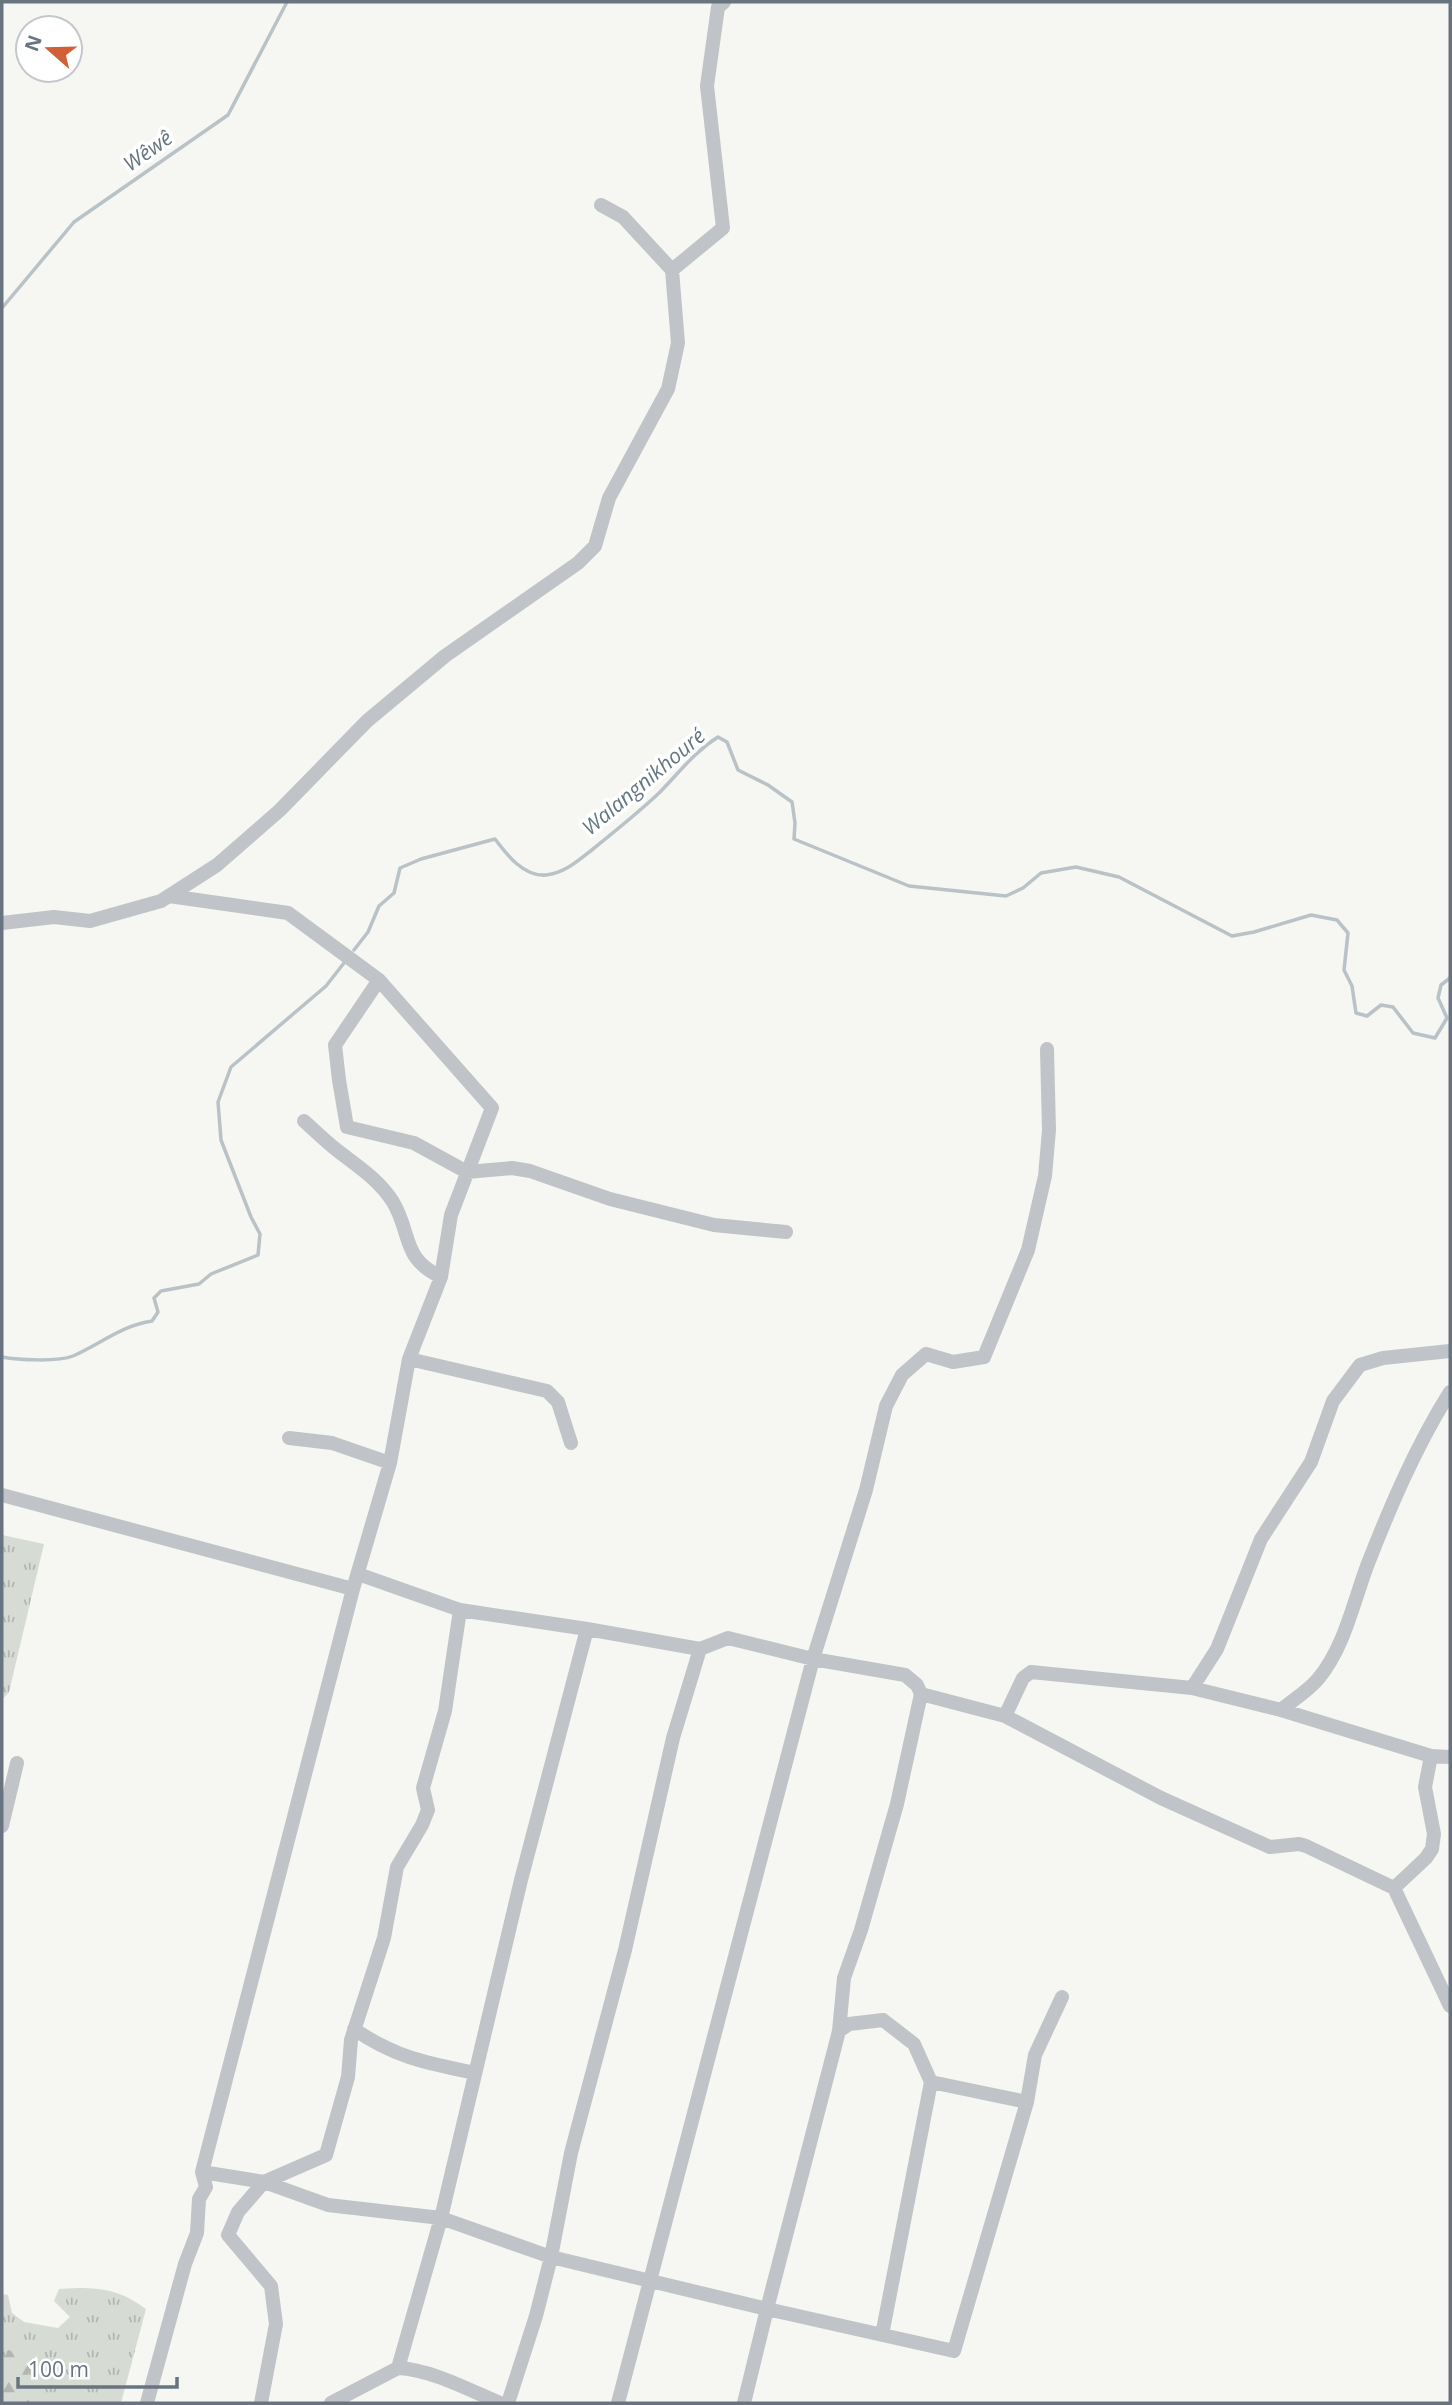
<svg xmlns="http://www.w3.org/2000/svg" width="1452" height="2405" font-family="'Open Sans',sans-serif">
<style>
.grass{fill:url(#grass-tufts)}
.forest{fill:url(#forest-firs)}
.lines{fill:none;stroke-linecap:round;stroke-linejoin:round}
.stream{stroke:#b9c2c7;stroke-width:3.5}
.minor{stroke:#c0c3c7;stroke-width:14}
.labels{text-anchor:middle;stroke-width:7;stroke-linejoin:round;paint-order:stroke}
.water-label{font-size:21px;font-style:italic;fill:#64767e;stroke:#fff}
</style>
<defs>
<pattern id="grass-tufts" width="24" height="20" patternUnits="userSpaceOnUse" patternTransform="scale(1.75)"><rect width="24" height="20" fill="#d6dbd3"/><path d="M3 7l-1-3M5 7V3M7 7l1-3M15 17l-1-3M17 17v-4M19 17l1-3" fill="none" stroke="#b1b6b1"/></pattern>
<pattern id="forest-firs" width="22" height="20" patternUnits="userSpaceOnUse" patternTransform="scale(1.75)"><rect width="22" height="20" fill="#d6dbd3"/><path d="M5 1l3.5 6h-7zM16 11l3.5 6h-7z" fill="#b1b6b1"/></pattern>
</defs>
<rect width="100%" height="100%" fill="#f6f6f3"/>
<!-- grass -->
<path class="grass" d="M2,1535L44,1544L9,1692L2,1700Z
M78,2288C106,2288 123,2292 146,2309L121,2403H2V2294L8,2295L12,2313L24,2322L58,2328L70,2317L54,2301L59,2289Z"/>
<!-- forest -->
<path class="forest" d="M18,2350L31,2356L28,2377L20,2389L31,2403H4L2,2375L7,2351Z"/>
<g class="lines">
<!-- stream -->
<path class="stream" d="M2,308L74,222L228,115L287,2
M354,950L368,932L379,906L394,893L400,868L421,859L495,839C507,855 524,877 546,875C565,873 579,860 593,849C615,831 638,813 659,793C679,773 694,752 718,737L727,742L738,770L768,785L792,802L795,823L794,839L909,886L1006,896L1023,888L1041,873L1076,867L1119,877L1232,936L1254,932L1311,915L1337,920L1348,933L1344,970L1352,986L1356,1013L1367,1016L1381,1005L1393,1007L1413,1033L1435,1038L1447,1018L1438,998L1441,985L1450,978
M2,1357C18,1360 58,1362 73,1356C100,1344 123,1325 152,1321L158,1312L154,1298L161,1291L199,1284L211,1274L258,1255L260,1234L251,1217L221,1140L218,1102L231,1067L326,986L344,963"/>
<!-- minor -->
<path class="minor" d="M601,205L623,217L672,270
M169,896L288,913L379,980L492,1108L451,1215L441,1277L409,1359L390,1463L353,1589L202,2172
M2,923L54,917L90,921L161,901L217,865L280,810L367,721L445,656L578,563L595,546L609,498L668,389L678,343L672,270L723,228L707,86L718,7L724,2
M379,980L335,1045L339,1080L347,1127L414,1143L467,1172L512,1168L530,1171L610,1199L714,1225L786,1232
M304,1121C314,1130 323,1139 333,1147C354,1164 378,1178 393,1202C412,1234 401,1258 441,1277
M409,1359L547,1391L558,1402L571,1443
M289,1438L332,1443L390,1463
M2,1495L353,1589
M358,1574L460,1610L587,1629L700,1649
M587,1629L521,1880L441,2218L551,2257L767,2309L839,2031L844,1978L861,1930L897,1804L921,1694
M1192,1688L1217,1649L1261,1539L1311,1462L1333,1401L1360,1365L1383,1358L1450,1351
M1281,1710C1293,1700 1308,1691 1318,1679C1344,1648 1353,1604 1367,1566C1390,1507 1416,1446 1450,1392
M1005,1716L1161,1798L1270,1847L1299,1844L1306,1846L1394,1888L1426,1858L1432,1849L1434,1834L1425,1787L1431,1756
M2,1826L17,1763
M1394,1888L1450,2006
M354,2029C396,2058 427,2063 475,2073
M1027,2102L1035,2055L1062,1997
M882,2335L931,2082
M147,2403L185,2264L197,2233L199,2199L206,2187L202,2172L264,2182L328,2205L441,2218L398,2368
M261,2403L276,2324L271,2286L228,2235L238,2212L264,2182L326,2155L348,2077L351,2040L384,1938L397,1867L422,1825L428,1810L423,1788L445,1711L460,1610
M331,2403L398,2368C430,2369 471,2391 500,2403
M508,2403L536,2316L551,2257L571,2153L625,1950L673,1738L700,1649L728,1638L813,1659L905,1675L917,1685L921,1694L1005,1716L1023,1678L1031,1672L1192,1688L1281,1710L1431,1756L1450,1757
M618,2403L813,1659L866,1490L886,1406L902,1375L926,1354L953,1362L984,1357L1028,1250L1045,1176L1049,1130L1047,1049
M744,2403L767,2309L954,2351L1027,2102L931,2082L914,2044L883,2020L849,2024L839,2031"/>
</g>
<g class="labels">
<!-- water labels -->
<g class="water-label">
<text transform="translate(148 151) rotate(-35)" y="7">Wêwê</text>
<text transform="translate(644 782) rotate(-40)" y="7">Walangnikhouré</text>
</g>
</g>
<!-- border -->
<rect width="1452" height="2405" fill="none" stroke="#687581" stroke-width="7"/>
<!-- north arrow -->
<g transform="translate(49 49) rotate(290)"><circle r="33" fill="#ffffff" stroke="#c3c8cd" stroke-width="2"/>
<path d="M0-5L12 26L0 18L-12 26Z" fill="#d16039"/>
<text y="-10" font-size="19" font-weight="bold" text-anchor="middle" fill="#687581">N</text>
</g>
<!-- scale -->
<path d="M18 2377v10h159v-10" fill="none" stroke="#687581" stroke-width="3.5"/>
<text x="28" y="2377" font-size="21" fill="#687581" stroke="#ffffff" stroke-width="5" paint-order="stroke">100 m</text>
</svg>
